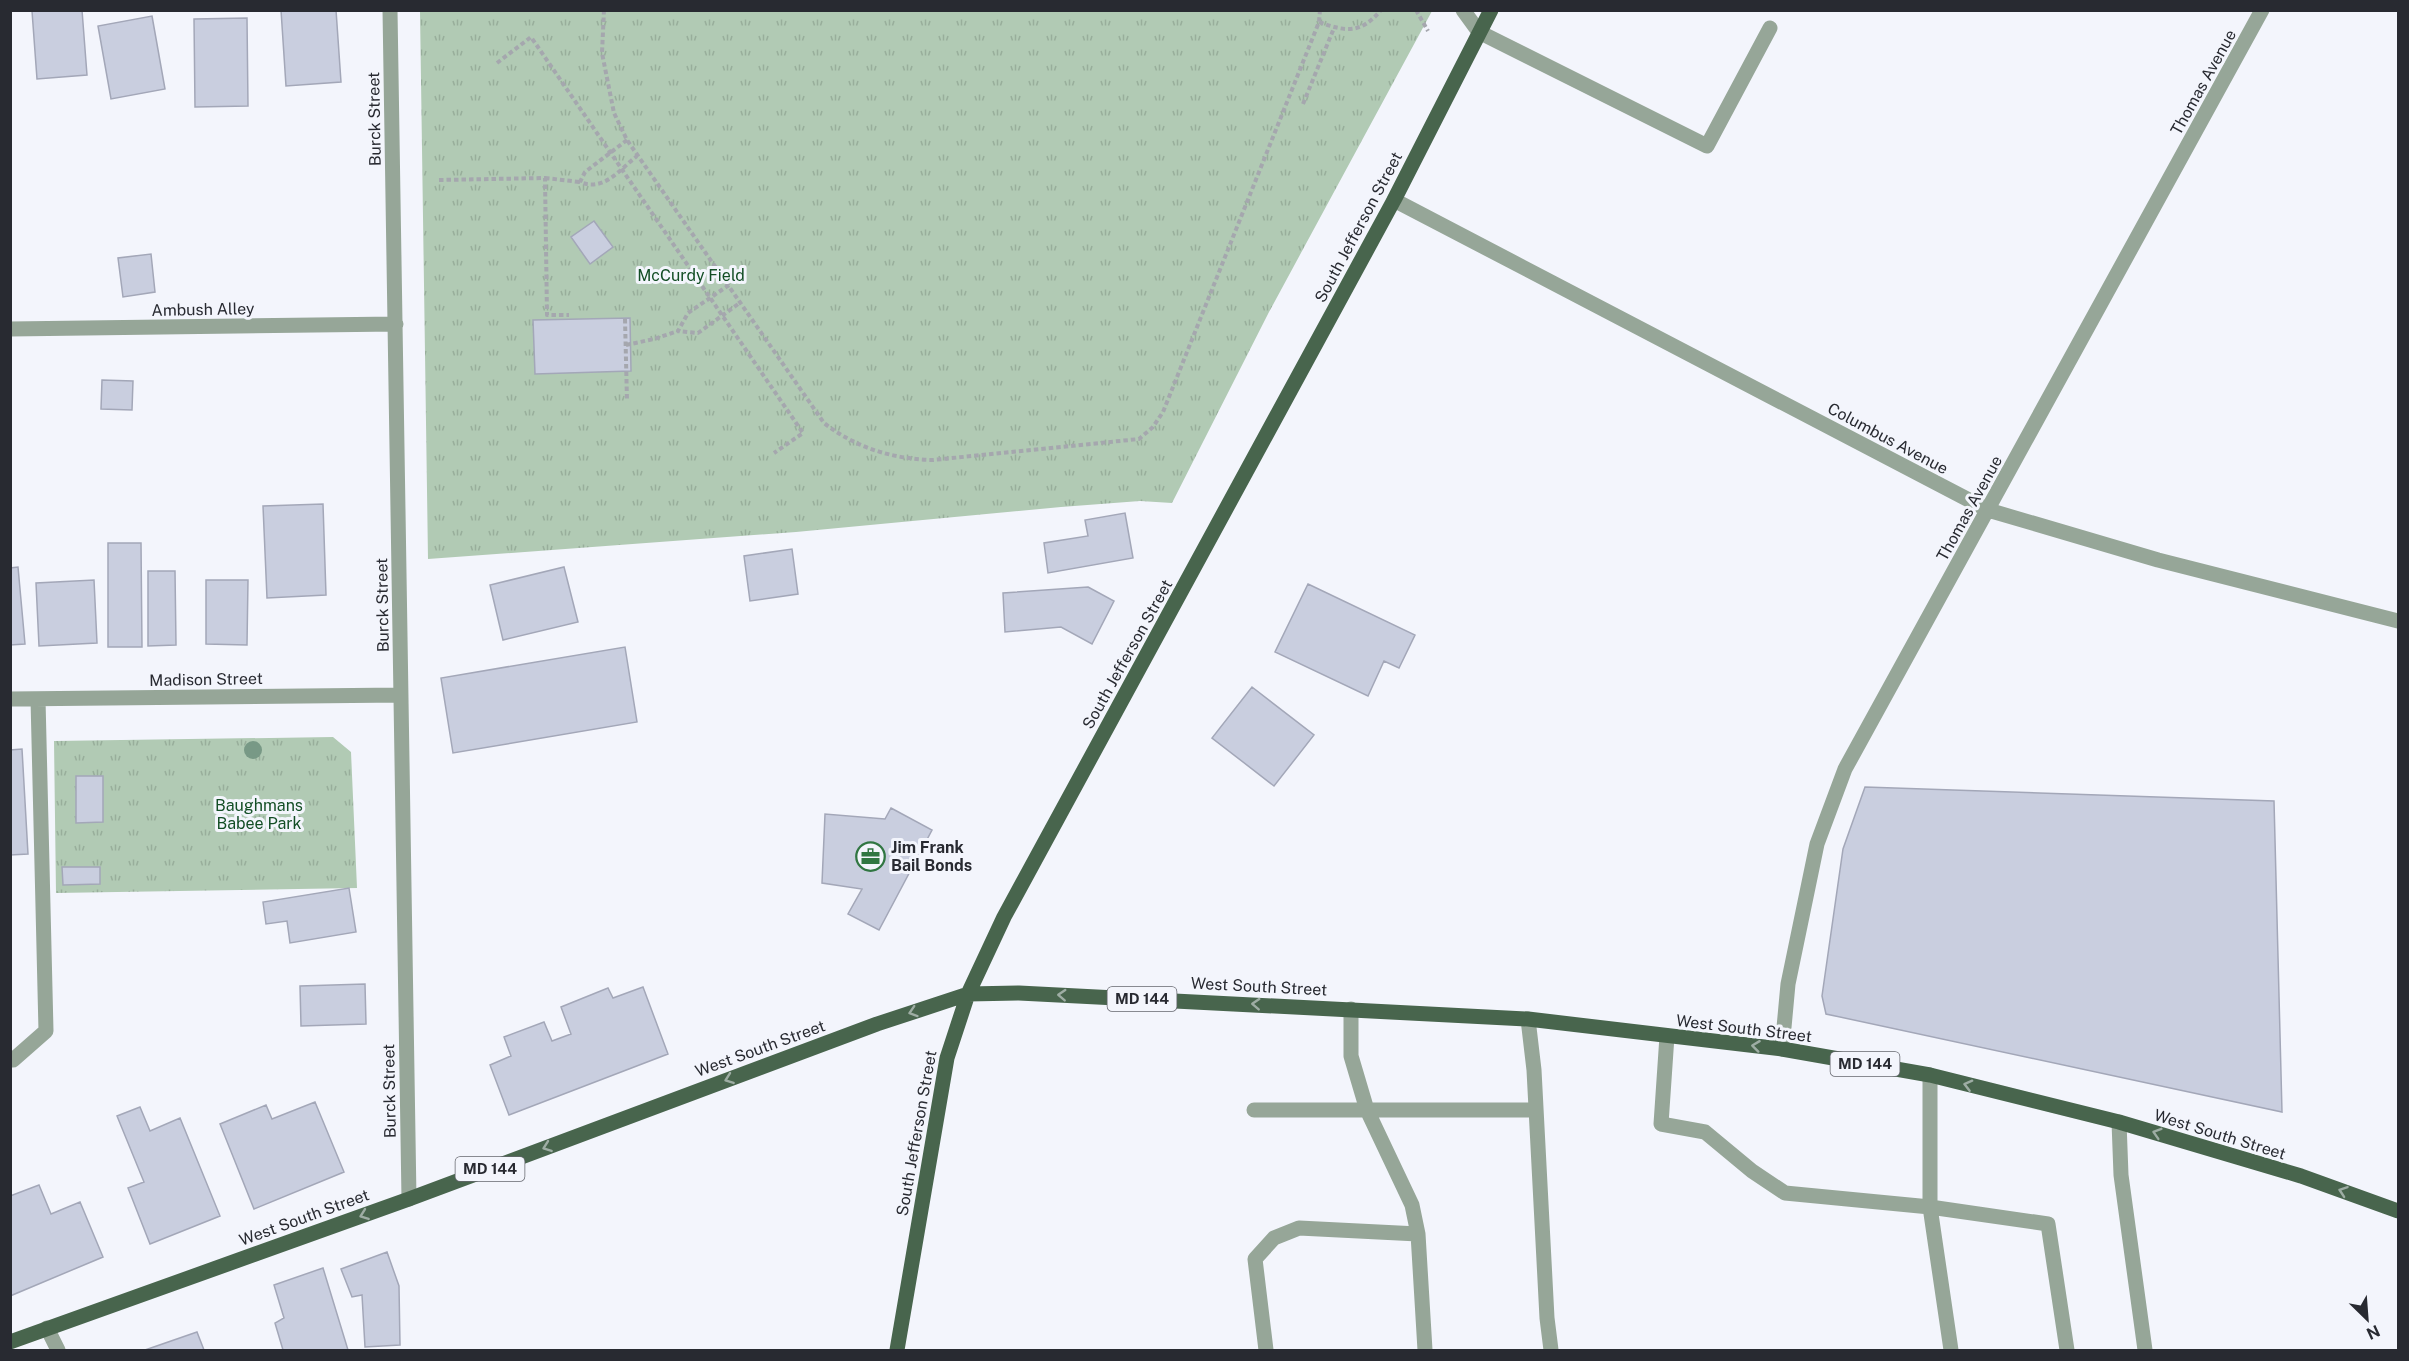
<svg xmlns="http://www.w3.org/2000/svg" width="2409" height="1361" font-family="'Public Sans',sans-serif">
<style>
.park{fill:url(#park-tufts)}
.building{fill:#c9cedf;stroke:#a3a7b8;stroke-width:1.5}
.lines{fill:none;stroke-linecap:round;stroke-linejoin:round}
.path{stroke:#a5a7ae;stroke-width:4;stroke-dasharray:4.5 3;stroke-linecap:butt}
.minor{stroke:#96a698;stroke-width:15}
.major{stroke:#48654d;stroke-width:15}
.tree{fill:#789986}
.oneway{stroke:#9eada4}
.labels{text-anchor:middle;stroke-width:6;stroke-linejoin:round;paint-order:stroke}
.shield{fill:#f3f5fc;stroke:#65676e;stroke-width:1.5}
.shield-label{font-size:15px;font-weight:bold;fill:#282a31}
.street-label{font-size:16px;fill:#282a31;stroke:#f3f5fc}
.park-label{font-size:16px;fill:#134e25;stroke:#f3f5fc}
.poi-label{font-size:16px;font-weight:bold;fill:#282a31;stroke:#f3f5fc;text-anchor:start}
</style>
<defs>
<pattern id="park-tufts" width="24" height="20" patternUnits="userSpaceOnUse" patternTransform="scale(1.5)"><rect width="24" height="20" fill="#b1cab4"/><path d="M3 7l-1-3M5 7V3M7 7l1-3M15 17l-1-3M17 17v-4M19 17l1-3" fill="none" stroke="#98ae9b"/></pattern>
</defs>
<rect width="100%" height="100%" fill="#f3f5fc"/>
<!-- park -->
<path class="park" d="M420,11H1432L1269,312L1172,503L1140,501L1061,507L796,532L428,559Z
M333,737L351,752L357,888L56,893L54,741Z"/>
<!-- building -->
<path class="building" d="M82,10L87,75L37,79L32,11Z
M281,10H336L341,82L286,86Z
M152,16L165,89L111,99L98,26Z
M247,18L248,106L195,107L194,19Z
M594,221L613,247L590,264L571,237Z
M151,254L155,292L123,297L118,258Z
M630,318L631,371L535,374L533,320Z
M102,380L133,381L132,410L101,409Z
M323,504L326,595L267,598L263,506Z
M1125,513L1133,558L1048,573L1044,543L1088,536L1085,520Z
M108,543H141L142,647H108Z
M792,549L798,594L750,601L744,556Z
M18,567L25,644L10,645V568Z
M564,567L578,622L503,640L490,585Z
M148,571H175L176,645L148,646Z
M94,580L97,643L39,646L36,583Z
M206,580H248L247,645L206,644Z
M1308,584L1415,635L1399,668L1384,661L1368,696L1275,652Z
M1088,587L1114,601L1092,644L1061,627L1005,632L1003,593Z
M625,647L637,722L453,753L441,678Z
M1252,687L1314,735L1274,786L1212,738Z
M22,749L28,854L10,855V750Z
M76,776H103V822L76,823Z
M1865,787L2274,801L2282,1112L1826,1014L1822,996L1843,849Z
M891,808L932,830L879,930L848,914L862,889L822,883L825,814L885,819Z
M62,867H100V884L63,885Z
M349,888L356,932L290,943L287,921L266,924L263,902Z
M365,984L366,1024L301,1026L300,986Z
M643,987L668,1054L509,1115L490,1065L511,1056L504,1037L544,1022L552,1041L571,1034L561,1007L608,988L613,998Z
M315,1102L344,1172L254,1209L220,1124L266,1105L272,1119Z
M140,1107L150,1131L180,1118L220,1216L150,1244L128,1188L144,1182L117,1116Z
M39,1185L51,1214L80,1202L103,1257L10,1296V1196Z
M387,1252L399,1286L400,1345L365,1347L362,1295L352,1297L341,1269Z
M323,1268L348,1350H283L275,1323L284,1318L274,1285Z
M197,1332L204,1350H145Z"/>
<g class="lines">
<!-- path -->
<path class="path" d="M604,10L602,53L614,113L627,140L824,423C856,448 893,459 933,460L1139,439L1153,427L1163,412L1319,22L1320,10
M1416,10L1428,31
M1319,22C1346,32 1361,34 1381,10
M497,63L531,37L803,433L774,453
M1303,104L1334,28
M627,140L585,172L580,182C604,192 619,170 637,156
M545,178L580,182
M439,180L545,178L547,315H569
M729,285L688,313L678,331L698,333L741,302
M625,319L627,401
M626,345L654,339L678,331"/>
<!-- minor -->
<path class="minor" d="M390,10L409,1199
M1463,10L1479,32L1707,146L1770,28
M1394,200L1988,510L2158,560L2398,621
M10,329L396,324
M10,699L401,695
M1351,1009V1056L1367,1110L1412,1205L1418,1234L1425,1350
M1528,1019L1534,1070L1547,1318L1551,1350
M1667,1036L1661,1124L1705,1132L1752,1171L1785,1193L1930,1207L2048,1224L2067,1350
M1782,1049L1788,984L1817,844L1845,769L2262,10
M10,1060H13L46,1031L38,699
M1930,1075V1207L1951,1350
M1254,1110H1535
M2119,1122L2121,1175L2145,1350
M47,1328L58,1350
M1266,1350L1255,1259L1274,1238L1299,1228L1418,1234"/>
<!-- major -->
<path class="major" d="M10,1342L409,1199L877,1024L968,994L1019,993L1528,1019L1782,1049L1930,1075L2119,1122L2301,1176L2398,1211
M897,1350L947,1058L968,994L1004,917L1394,200L1491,10"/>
</g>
<!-- trees -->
<circle class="tree" cx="253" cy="750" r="9"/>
<!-- one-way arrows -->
<defs><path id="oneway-chevron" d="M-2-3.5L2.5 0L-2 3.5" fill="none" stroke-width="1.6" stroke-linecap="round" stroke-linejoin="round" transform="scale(1.5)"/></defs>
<g class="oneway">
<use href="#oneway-chevron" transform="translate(1062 995) rotate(-177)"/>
<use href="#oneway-chevron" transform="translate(1256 1004) rotate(-177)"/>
<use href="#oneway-chevron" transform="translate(913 1012) rotate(162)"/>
<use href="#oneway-chevron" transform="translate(1756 1046) rotate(-173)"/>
<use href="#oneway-chevron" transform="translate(729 1079) rotate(160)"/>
<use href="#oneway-chevron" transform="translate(1968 1085) rotate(-166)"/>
<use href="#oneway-chevron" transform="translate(2157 1133) rotate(-163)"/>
<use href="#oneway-chevron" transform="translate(547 1147) rotate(160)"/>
<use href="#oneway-chevron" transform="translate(2343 1191) rotate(-161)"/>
<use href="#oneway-chevron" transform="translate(364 1215) rotate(160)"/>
</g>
<!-- icons -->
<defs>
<symbol id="office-ring" viewBox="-11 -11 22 22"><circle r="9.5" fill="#f3f5fc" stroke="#307642" stroke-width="1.5"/><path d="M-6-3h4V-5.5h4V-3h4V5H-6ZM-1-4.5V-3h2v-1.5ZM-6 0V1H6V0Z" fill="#307642"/></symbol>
</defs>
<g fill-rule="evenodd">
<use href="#office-ring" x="854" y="840" width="33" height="33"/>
</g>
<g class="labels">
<!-- shield labels -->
<g class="shield">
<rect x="1107.5" y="987" width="69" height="24" rx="4.5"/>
<rect x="1830.5" y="1052" width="69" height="24" rx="4.5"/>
<rect x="455.5" y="1157" width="69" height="24" rx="4.5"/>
</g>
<g class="shield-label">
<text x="1142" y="1004">MD 144</text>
<text x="1865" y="1069">MD 144</text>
<text x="490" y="1174">MD 144</text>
</g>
<!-- street labels -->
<g class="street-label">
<text transform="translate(2203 82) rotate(-61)" y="6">Thomas Avenue</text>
<text transform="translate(374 119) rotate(-91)" y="6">Burck Street</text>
<text transform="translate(1358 227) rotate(-62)" y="6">South Jefferson Street</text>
<text transform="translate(203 309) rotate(-1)" y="6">Ambush Alley</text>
<text transform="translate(1888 438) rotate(28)" y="6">Columbus Avenue</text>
<text transform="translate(1969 508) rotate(-61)" y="6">Thomas Avenue</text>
<text transform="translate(382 605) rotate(-91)" y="6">Burck Street</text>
<text transform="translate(1127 654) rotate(-61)" y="6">South Jefferson Street</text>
<text transform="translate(206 679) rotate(-1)" y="6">Madison Street</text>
<text transform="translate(1259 986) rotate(3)" y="6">West South Street</text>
<text transform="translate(1744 1028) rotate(7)" y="6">West South Street</text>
<text transform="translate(760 1048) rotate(-20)" y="6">West South Street</text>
<text transform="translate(389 1091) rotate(-91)" y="6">Burck Street</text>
<text transform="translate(916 1133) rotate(-80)" y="6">South Jefferson Street</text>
<text transform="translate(2220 1134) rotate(17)" y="6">West South Street</text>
<text transform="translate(304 1217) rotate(-20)" y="6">West South Street</text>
</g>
<!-- park labels -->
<g class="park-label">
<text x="691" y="281">McCurdy Field</text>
<text x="259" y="811">Baughmans<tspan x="259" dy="18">Babee Park</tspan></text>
</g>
<!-- poi labels -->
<g class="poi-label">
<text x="891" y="853">Jim Frank<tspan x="891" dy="18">Bail Bonds</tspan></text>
</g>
</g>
<!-- border -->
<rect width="2409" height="1361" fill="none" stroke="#282a31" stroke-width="24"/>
<!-- north arrow -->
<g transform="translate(2367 1319) rotate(155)" stroke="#f3f5fc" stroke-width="4.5" paint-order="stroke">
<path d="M0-4.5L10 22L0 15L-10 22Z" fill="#282a31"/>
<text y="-9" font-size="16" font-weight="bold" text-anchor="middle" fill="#282a31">N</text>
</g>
</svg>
